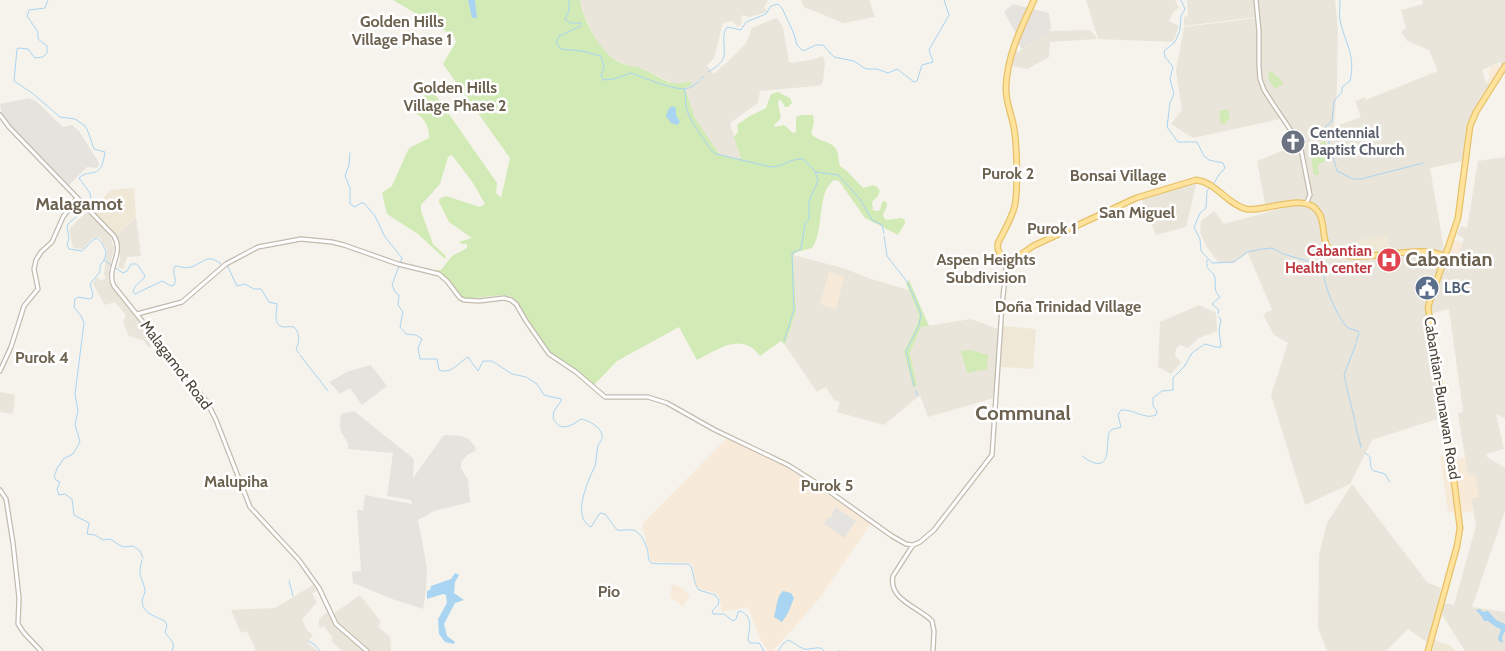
<svg xmlns="http://www.w3.org/2000/svg" width="1505" height="651" font-family="Cabin,sans-serif">
<style>
.residential{fill:#eae5da}
.commercial{fill:#f7ead8}
.industrial{fill:#e6e2dd}
.education{fill:#efe8d6}
.green{fill:#d2eab5}
.parking{fill:#e5e3e0}
.water{fill:#a9d4f2}
.lines{fill:none;stroke-linecap:round;stroke-linejoin:round}
.stream{stroke:#a9d4f2;stroke-width:1}
.minor-casing{stroke:#c2bbae;stroke-width:5.5}
.major-casing{stroke:#e6c16a;stroke-width:7}
.minor{stroke:#fff;stroke-width:3}
.major{stroke:#ffe39c;stroke-width:4.5}
.labels{text-anchor:middle;stroke-width:5;stroke-linejoin:round;paint-order:stroke}
.worship-label{font-size:15px;font-weight:bold;fill:#5b616d;stroke:#fff;text-anchor:start}
.health-label{font-size:15px;font-weight:bold;fill:#be3a42;stroke:#fff;text-anchor:end}
.service-label{font-size:15px;font-weight:bold;fill:#4e5e75;stroke:#fff;text-anchor:start}
.street-label{font-size:15px;fill:#4b4439;stroke:#fff}
.neighbourhood-label{font-size:16px;font-weight:bold;fill:#6e6250;stroke:#fff}
.quarter-label{font-size:18px;font-weight:bold;fill:#6e6250;stroke:#fff}
.district-label{font-size:20px;font-weight:bold;fill:#6e6250;stroke:#fff}
</style>
<rect width="100%" height="100%" fill="#f6f3ec"/>
<!-- residential -->
<path class="residential" d="M580,0H768L764,7L768,12L749,17L742,15L741,24L738,27L732,21L723,23L714,58L707,66L714,74L739,51L746,43L752,28L776,18L779,20L783,28L789,62L792,63L810,60L823,56L825,64L823,81L821,85L816,86L760,91L758,103L730,123L741,159L720,155L695,118L685,87L690,81L682,84H674L644,69L630,66L613,59L600,46L594,36L583,12Z
M801,0H869L875,17L843,23L804,7Z
M1086,0H1175L1179,8L1173,12L1169,21L1179,26L1173,42L1098,39Z
M1187,0H1255L1257,17L1184,26V17L1188,16Z
M1257,0H1335L1338,29L1337,86L1334,127L1361,117L1355,101L1365,97L1366,100L1438,71L1429,50L1407,41L1401,32L1406,28L1401,10L1423,4L1422,0H1505V70L1500,62L1482,70L1486,83L1489,84L1491,83L1466,125L1463,161L1430,168L1448,272L1458,255L1464,238L1457,235L1461,226L1467,228L1478,161L1505,157V418L1496,414L1504,449L1486,454L1487,457L1505,468V511L1472,607L1505,612V651H1465L1441,613L1444,603L1454,605L1476,526L1471,498L1478,497L1475,475L1468,476L1458,414L1463,411L1449,309L1426,315L1443,417L1372,440L1350,484L1305,505L1271,395L1288,343L1274,335L1263,314L1272,310L1248,253L1233,263H1219L1206,246L1200,232L1201,221L1214,211L1224,224L1309,201L1312,196L1301,142L1265,90L1261,79L1260,30Z
M1257,18V71L1259,81L1266,96L1280,119L1193,138L1171,124L1182,110L1176,71L1184,27Z
M1090,30L1096,37V39L1050,42L1049,57L1027,69L1011,66L1015,49L1018,52L1050,31Z
M1299,144L1308,194V197L1304,200L1265,204L1257,161Z
M1197,181L1186,227L1156,235L1141,198Z
M87,212L110,236L114,248L109,269L108,280L113,289L157,342L149,348L143,340L129,336L123,322L126,315L115,302L105,305L93,284L97,277L101,281L106,278L104,274L107,249L99,237L93,238L83,249L73,248L69,229Z
M136,217L141,256L127,257L123,269L118,267L120,260V247L115,236Z
M793,255L843,268L871,279L909,290L919,315L917,325L904,351L917,386L910,353L921,327L971,319L998,329L994,398L928,417L920,395L884,425L837,412L840,402L834,400L826,387L817,392L785,345L796,312Z
M1199,305L1216,313L1217,331L1199,338L1188,348L1180,345L1176,349L1175,356L1181,362L1171,374L1158,367L1160,322Z
M0,392L15,395L13,414L0,412Z
M1352,484L1427,582L1441,588L1428,643L1408,629L1386,651H1327L1318,628L1319,555L1327,523Z
M313,585L317,591L312,593L317,602L302,620L307,630L313,635L307,642L318,651H256L247,631L241,633L231,610L275,608Z
M360,595L381,622L378,627L390,637L391,651H342L331,641L333,638L324,626L321,628L319,625V619L322,616L328,612L329,616L333,614Z"/>
<!-- commercial -->
<path class="commercial" d="M1498,64L1500,68L1491,83L1489,84L1486,83L1490,77L1488,74L1491,69L1490,67Z
M1452,239L1462,243L1458,255L1447,251Z
M829,272L844,277L836,309L820,304Z
M728,437L794,472L871,523L819,599L773,651H768L760,638L748,607L722,612L719,596L715,593L700,589L696,586L692,563L651,562L642,524Z
M1448,454L1457,511L1448,512L1440,456Z
M1466,458L1468,475H1475L1479,497L1471,498L1473,511L1462,513L1454,460Z
M672,584L680,587L690,595L683,606L670,597Z"/>
<!-- industrial -->
<path class="industrial" d="M1013,4L1049,13L1051,27L1049,32L1022,49L1017,42L1019,39L1004,12Z
M30,98L37,102L63,127L72,125L79,131L99,163L97,168L87,167L69,185L2,116L0,104Z
M371,365L387,386L362,405L350,388L340,394L329,382L349,371Z
M354,411L414,459L413,478L443,436L446,435L461,436L469,439L476,448L475,451L467,455L461,463V468L468,480L470,502L434,511L418,520L427,568L426,590L423,609L395,600L353,583L352,572L361,571L357,510H363L365,495L412,504L411,500L387,496L393,453L348,449V443L341,432L340,425L341,414Z"/>
<!-- education -->
<path class="education" d="M134,188L136,216L115,236L95,215L94,210L110,190Z
M1387,235L1389,252L1360,253L1358,240Z
M1003,326L1036,329L1033,369L1001,367Z
M1433,640L1449,645L1456,651H1430Z"/>
<!-- green -->
<path class="green" d="M393,0H580C583,20 601,55 621,63C630,67 639,66 647,71C664,79 672,88 690,81L692,85L685,88L695,118L720,155L741,159L734,137L738,132L737,125L750,116L766,108L771,94L778,92L790,98L792,103L788,107H785L781,100H779L778,104L781,118L774,125L775,127L784,125L793,133L796,132V117L802,115H813L814,123L811,133C817,142 830,140 836,149C839,154 838,161 840,166L847,171L863,188L873,185L877,187L880,191L878,196L872,202L873,210L877,211L880,210L882,202L886,201L887,206L883,215L885,219L887,220L901,218L905,220V223L898,235L865,218L841,184L839,181L834,180C816,193 825,230 812,248L797,252L793,255L796,312L785,345L781,341L760,356C742,331 718,349 697,360L679,327L617,361L594,385L549,351L524,316L518,303L512,297L504,295L465,299C453,292 450,278 435,270H441L452,256L467,248V244H462L459,242L472,238L449,222L439,202V199L446,196L480,207L485,204L473,183L452,155L448,157L440,184L421,205V211L433,244L446,256L445,259L418,234L387,214L382,193L392,186L408,150L411,147L429,138C430,128 424,115 413,113L430,87L497,183L496,193L501,198L510,158L443,64L456,42L454,36Z
M1269,71L1274,72L1273,74L1279,77L1283,84L1275,89L1269,80L1268,72Z
M1228,109L1230,120H1227V123L1221,124L1219,111Z
M1325,141L1330,160L1318,164L1319,175H1314L1312,166L1311,147Z
M909,280L929,326L921,327L910,353L917,386L913,387L904,351L917,325L919,315L906,283Z
M971,350L988,355L987,369L967,373L961,351Z"/>
<!-- parking -->
<path class="parking" d="M835,507L856,521L844,538L824,524L828,517L831,518Z"/>
<!-- water -->
<path class="water" d="M468,0H475L477,18H472Z
M672,106L676,108V115L680,122L677,125L671,123L666,116L668,110Z
M455,573L459,575L455,582L454,593L464,600L455,603L444,624L447,636L455,642L454,644L445,642L439,634L438,619L447,603L446,595L443,594L427,599V591L430,590L431,586L451,579Z
M783,591L791,593L794,598L788,613L782,622L774,617C777,608 776,597 783,591Z
M1480,609L1483,612L1488,611L1496,620L1505,624V631L1502,637L1503,643L1499,641L1498,638L1501,629L1496,627L1488,621H1484L1482,617L1476,610Z"/>
<g class="lines">
<!-- stream -->
<path class="stream" d="M48,0L45,8L29,10L27,16L38,32V39L47,46V53L43,57L35,58L28,49L19,48L17,49L14,81L32,93L60,117L75,119L84,125L87,129L94,149L105,152C101,182 91,167 79,178L90,193L91,201L84,210L68,224L67,227L69,238L67,245L69,249L82,251L93,240L97,238L102,243L106,251L105,258L100,266V272L90,284L93,294L92,298L89,299L78,297L75,299L74,307L81,316L84,323L75,394L78,411L75,424L80,442L73,454L63,459L60,465L58,466L54,477L56,480L60,482L57,489L59,495L65,494L72,499L74,515L89,523L87,534L95,535L103,540L110,539L123,547L133,546L140,551L143,558
M569,0V11L565,19L570,23H581V26L559,36L556,43L561,49L582,51L601,56L604,67L601,76L604,80L614,79L631,73C645,78 670,89 685,89C691,88 695,85 699,81
M1181,0L1185,9L1181,16L1180,30L1175,42L1164,51L1165,57L1173,67L1170,79L1174,94L1170,103L1167,127L1178,142H1197L1204,156L1209,160L1223,163L1225,168L1218,176L1213,185
M708,72C713,69 720,65 723,59C727,49 720,36 727,27L741,30L746,22L766,14L771,6L778,4L782,8L794,34L797,45L803,51L816,45H823L834,57L854,61L866,69H877L888,73L897,69L914,82L917,81L922,65L933,62L929,50L949,15L944,0
M701,79L704,76
M684,89C687,97 684,104 688,113C693,126 704,139 712,151L716,154L771,167C783,167 791,158 803,159L815,171L818,181L809,201V219L805,224L801,249L792,253L794,310L784,341
M1327,136L1325,127L1332,121L1334,101L1342,92V87L1350,81C1356,54 1345,44 1340,20C1339,13 1340,7 1340,0
M1328,139L1337,171L1353,179H1361L1423,163
M350,153L349,165L345,176L350,188V204L355,207L361,203H364L375,216L385,237L402,258L392,285L395,292L399,295L398,305L403,312L400,327L406,334L416,335L422,339L418,348L420,359H437L439,370C451,375 459,362 468,357L478,371L483,361H492L512,374L526,377L537,384L544,395L561,399V401L554,411L553,418C560,432 570,427 581,419C588,420 601,427 602,435C603,440 599,442 598,446C596,453 597,459 595,466C588,481 571,517 591,527L600,513L605,514L617,530C622,531 628,529 633,530C641,532 646,544 648,552C648,555 648,560 651,563C652,564 683,564 689,564C695,571 692,582 699,590L715,595L719,600L718,605L712,611L713,614H724L733,621L736,619L738,612L740,611C754,617 749,629 748,640L750,643H759L764,651
M815,172L838,175L860,199L872,220L882,225L884,233
M1210,187L1207,191L1206,208L1200,213L1194,227L1200,239L1201,251L1212,263L1234,262L1247,252L1262,249L1272,248L1283,254L1308,261L1315,269L1324,273C1323,284 1338,318 1347,327C1350,329 1354,330 1358,331L1359,334L1356,342
M884,236L887,256L908,283L921,314L919,325L906,351L914,386
M104,260L123,273L127,271L131,264H137L145,276C142,283 134,284 133,292L135,294L162,281L171,286L174,285C178,279 171,273 175,266C180,266 185,269 191,267C205,262 207,253 221,264
M1207,260C1205,272 1213,269 1215,278C1216,286 1213,290 1220,297L1212,304L1219,310L1218,314
M227,265L237,286L245,284L254,289H261L269,302L277,304C277,312 272,327 285,327C288,327 291,326 294,327C300,333 300,342 296,349L299,353
M300,355L328,391
M1346,383L1344,375L1356,344
M1346,385L1355,421
M916,391L918,396
M1355,423L1361,447
M1365,453L1370,457C1371,475 1372,469 1385,474L1390,482
M1082,456C1116,481 1104,437 1110,431C1113,428 1117,429 1121,427L1118,415L1121,410C1134,409 1145,420 1156,415L1157,411L1153,406V398L1162,391L1173,390V378L1184,367L1192,353L1205,344L1216,347H1221L1219,330L1221,320L1219,317
M142,560C137,577 142,575 145,590C145,595 142,598 142,602C143,614 157,617 165,621L167,626L165,632C168,639 177,642 172,651
M289,581L293,596
M308,641L314,644L320,651
M778,651L783,644L788,640C794,642 798,647 804,649C809,650 815,647 821,648L824,651
M839,651H840"/>
<defs>
<path id="minor" d="M1256,0L1259,31V66L1260,79L1264,90L1273,104L1300,144L1310,195L1306,204
M0,115L9,127L114,236C125,254 105,269 114,286L207,402L216,420L250,507L299,560L319,588L336,624L367,651
M137,314L182,302L226,264L258,247L301,239L332,242L344,245L398,264L439,274L447,281L460,298L464,300L479,301L504,298L511,300L516,304L526,321L549,354L576,372L605,397H648L667,403L715,430L788,465L823,487L892,536L906,544L913,545L920,542L934,530L992,455L1002,306L1006,268L1009,263
M0,371L11,347L24,306L38,289L34,269L36,260L41,252L52,242L63,217L77,198
M0,490L6,499L13,543L19,598L18,624L24,633L41,651
M913,545L893,576C888,600 919,607 932,621L934,631L933,651"/>
<path id="major" d="M1034,0C1021,28 1007,56 1006,87C1005,101 1012,115 1014,128C1017,145 1018,188 1015,205C1012,218 1004,231 998,243C996,253 1003,257 1009,263L1033,246L1136,198L1196,180C1216,182 1227,204 1246,209C1265,213 1306,190 1319,213C1325,223 1322,236 1327,246C1346,271 1416,241 1444,256
M1428,651L1457,546L1460,528L1454,480L1428,307L1458,218L1470,126L1476,112L1505,66"/>
</defs>
<!-- minor casing -->
<use href="#minor" class="minor-casing"/>
<!-- major casing -->
<use href="#major" class="major-casing"/>
<!-- minor -->
<use href="#minor" class="minor"/>
<!-- major -->
<use href="#major" class="major"/>
</g>
<!-- icons -->
<defs>
<symbol id="church-disc" viewBox="-11 -11 22 22"><circle r="9.5" fill="#6b7280" stroke="#fff"/><path d="M-1.2-6h2.4v3.5h3.3v2.4h-3.3V6h-2.4V-.1h-3.3v-2.4h3.3Z" fill="#fff"/></symbol>
<symbol id="hospital-disc" viewBox="-11 -11 22 22"><circle r="9.5" fill="#e0444e" stroke="#fff"/><path d="M-5-5h3v3.5h4V-5h3V5h-3V1.5h-4V5h-3Z" fill="#fff"/></symbol>
<symbol id="civic-disc" viewBox="-11 -11 22 22"><circle r="9.5" fill="#5c6f8a" stroke="#fff"/><path d="M-.6-6.5H3V-4.5H.6V-3L4-1V1h2V6H-6V1h2V-1L-.6-3ZM-1.2 2.5V6h2.4V2.5Z" fill="#fff"/></symbol>
</defs>
<g fill-rule="evenodd">
<use href="#church-disc" x="1279" y="128" width="28" height="28"/>
<use href="#hospital-disc" x="1375" y="246" width="28" height="28"/>
<use href="#civic-disc" x="1413" y="274" width="28" height="28"/>
</g>
<g class="labels">
<!-- worship labels -->
<g class="worship-label">
<text x="1310" y="138">Centennial<tspan x="1310" dy="17">Baptist Church</tspan></text>
</g>
<!-- health labels -->
<g class="health-label">
<text x="1372" y="256">Cabantian<tspan x="1372" dy="17">Health center</tspan></text>
</g>
<!-- service labels -->
<g class="service-label">
<text x="1444" y="293">LBC</text>
</g>
<!-- street labels -->
<g class="street-label">
<text transform="translate(176 365) rotate(53)" y="5">Malagamot Road</text>
<text transform="translate(1442 398) rotate(81)" y="5">Cabantian-Bunawan Road</text>
</g>
<!-- neighbourhood labels -->
<g class="neighbourhood-label">
<text x="402" y="27">Golden Hills<tspan x="402" dy="18">Village Phase 1</tspan></text>
<text x="455" y="93">Golden Hills<tspan x="455" dy="18">Village Phase 2</tspan></text>
<text x="1008" y="179">Purok 2</text>
<text x="1118" y="181">Bonsai Village</text>
<text x="1137" y="218">San Miguel</text>
<text x="1052" y="234">Purok 1</text>
<text x="986" y="265">Aspen Heights<tspan x="986" dy="18">Subdivision</tspan></text>
<text x="1068" y="312">Doña Trinidad Village</text>
<text x="42" y="363">Purok 4</text>
<text x="236" y="487">Malupiha</text>
<text x="827" y="491">Purok 5</text>
<text x="609" y="597">Pio</text>
</g>
<!-- quarter labels -->
<g class="quarter-label">
<text x="79" y="210">Malagamot</text>
</g>
<!-- district labels -->
<g class="district-label">
<text x="1449" y="266">Cabantian</text>
<text x="1023" y="420">Communal</text>
</g>
</g>
</svg>
